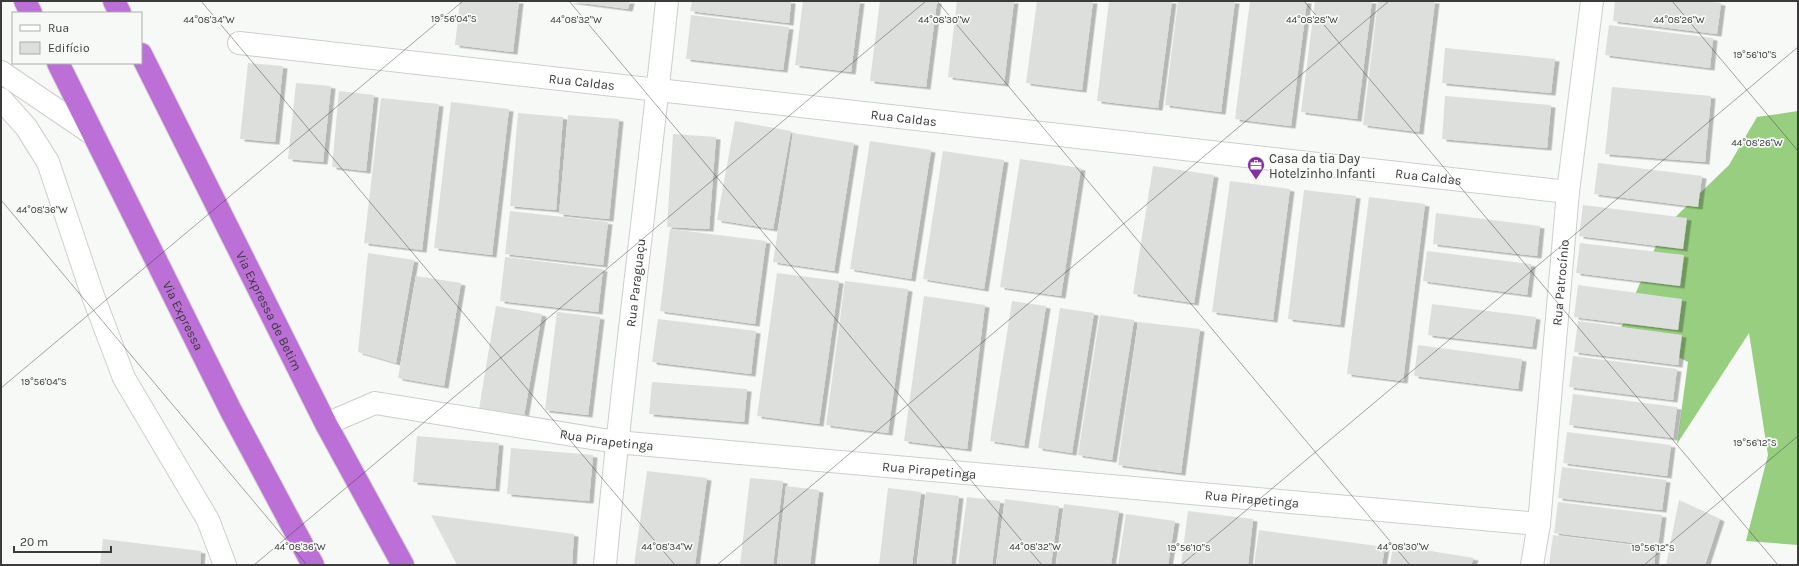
<svg xmlns="http://www.w3.org/2000/svg" width="1799" height="566" font-family="Karla,sans-serif">
<style>
.forest{fill:#98ce80}
.building{fill:#dddfdd;filter:url(#shadow)}
.lines{fill:none;stroke-linecap:round;stroke-linejoin:round}
.street-casing{stroke:#cdcfcc;stroke-width:24}
.highway-casing{stroke:#d4d4d4;stroke-width:24}
.street{stroke:#fff;stroke-width:22}
.highway{stroke:#bc6fd7;stroke-width:22}
.ticks{fill:none;stroke:#3a3b3a;stroke-width:1;stroke-opacity:0.45}
.labels{text-anchor:middle;stroke-width:3.5;stroke-linejoin:round;paint-order:stroke}
.street-label{font-size:13px;fill:#3a3b3a;stroke:#f7f9f6}
.poi-label{font-size:13px;fill:#3a3b3a;stroke:#f7f9f6;text-anchor:start}
.ticks-label{font-size:10px;text-anchor:middle;fill:#3a3b3a;stroke:#f7f9f6;stroke-width:3.5;stroke-linejoin:round;paint-order:stroke}
</style>
<defs>
<filter id="shadow"><feDropShadow dx="4.5" dy="2.5" stdDeviation="0" flood-color="#0004"/></filter>
</defs>
<rect width="100%" height="100%" fill="#f7f9f6"/>
<!-- forest -->
<path class="forest" d="M1798,111V545L1746,541L1768,455L1749,333L1677,444L1688,362L1621,328L1663,229L1729,165L1757,117Z"/>
<!-- building -->
<path class="building" d="M460,1H519L513,52L455,45Z
M567,1H630L628,9Z
M692,1H791L789,23L690,11Z
M803,1H860L851,72L795,65Z
M880,1H937L926,87L870,81Z
M957,1H1014L1004,84L948,77Z
M1037,1H1093L1082,90L1026,83Z
M1109,1H1172L1158,108L1097,101Z
M1178,1H1235L1221,112L1165,105Z
M1250,1H1307L1291,126L1235,119Z
M1315,1H1372L1357,119L1301,112Z
M1378,1H1435L1419,132L1363,125Z
M1615,1H1702L1721,3L1717,34L1613,21Z
M691,15L789,27L783,70L686,59Z
M1609,25L1713,38L1710,68L1605,55Z
M1445,48L1555,59L1551,93L1442,83Z
M248,63L283,66L275,142L240,139Z
M296,83L331,86L323,162L288,159Z
M1612,87L1711,96L1705,162L1605,154Z
M339,91L374,95L366,171L332,167Z
M1445,96L1551,105L1547,148L1442,139Z
M381,98L439,104L422,250L364,243Z
M451,102L509,109L492,255L434,248Z
M518,113L563,117L556,210L510,206Z
M568,115L619,119L609,219L559,214Z
M735,121L791,131L773,229L717,220Z
M793,133L854,143L834,271L773,262Z
M673,134L716,137L709,229L667,227Z
M870,141L931,150L911,279L850,269Z
M943,151L1004,160L984,289L923,279Z
M1020,159L1081,168L1061,296L1000,287Z
M1598,163L1702,176L1698,207L1594,194Z
M1153,166L1214,175L1194,303L1133,294Z
M1230,181L1290,189L1273,320L1212,312Z
M1304,190L1356,196L1340,325L1288,319Z
M1369,197L1425,204L1403,381L1347,374Z
M1583,205L1687,218L1683,249L1579,236Z
M510,211L608,222L603,265L505,254Z
M1436,213L1540,226L1537,256L1433,244Z
M670,229L766,241L755,324L660,311Z
M1580,243L1684,255L1680,286L1576,273Z
M1427,251L1531,264L1527,295L1423,281Z
M368,253L414,260L396,363L358,352Z
M505,257L603,269L598,312L500,301Z
M777,273L839,281L819,424L757,416Z
M416,276L461,283L444,386L398,378Z
M845,281L908,289L888,433L826,425Z
M1578,285L1682,299L1678,330L1574,317Z
M924,296L985,305L967,449L904,441Z
M1012,301L1046,306L1024,446L990,441Z
M1432,304L1536,317L1532,347L1428,335Z
M496,306L542,314L524,416L479,409Z
M1060,308L1094,313L1072,453L1038,448Z
M557,312L600,317L588,415L545,410Z
M1100,315L1134,320L1112,460L1078,455Z
M658,319L756,331L751,374L652,362Z
M1578,321L1682,335L1678,365L1574,352Z
M1138,322L1200,329L1181,473L1118,465Z
M1418,345L1522,359L1518,389L1414,376Z
M1573,356L1677,369L1673,400L1569,387Z
M652,382L747,389L744,422L649,414Z
M1573,394L1677,407L1673,438L1569,425Z
M1567,432L1671,445L1667,476L1563,463Z
M417,436L499,443L495,489L413,482Z
M511,448L593,455L589,501L507,494Z
M1562,467L1666,480L1662,510L1558,498Z
M647,471L707,478L695,565H634Z
M750,478L783,481L773,565H740Z
M786,486L819,490L810,565H777Z
M888,488L921,492L912,565H879Z
M926,492L959,496L951,565H917Z
M967,497L1000,501L992,565H958Z
M1005,499L1059,506L1051,565H996Z
M1679,500L1720,519L1705,565H1666Z
M1558,502L1662,515L1658,546L1554,533Z
M1064,504L1119,511L1111,565H1056Z
M1188,511L1253,519L1248,565H1181Z
M1126,514L1175,521L1168,565H1118Z
M431,515L574,534L572,565H457Z
M1259,530L1385,547L1382,565H1254Z
M1553,535L1656,548L1654,565H1549Z
M103,539L201,551L200,565H100Z
M1393,545L1474,558L1471,565H1390Z"/>
<g class="lines">
<defs>
<g id="street">
<path id="s1" d="M239,43L1568,192"/>
<path d="M1,72L94,135"/>
<path d="M1,99L26,127L48,162L93,296L124,378L208,520L225,565"/>
<path id="s2" d="M326,424L375,403L616,442L1539,524"/>
<path id="s3" d="M605,565C622,377 648,189 667,1"/>
<path id="s4" d="M1532,565L1539,524L1568,192L1592,1"/>
</g>
<g id="highway">
<path d="M25,1L31,13"/>
<path d="M114,1L120,13"/>
<path id="s5" d="M141,54L326,424L403,565"/>
<path id="s6" d="M58,63L231,411L313,565"/>
</g>
</defs>
<!-- street casing -->
<use href="#street" class="street-casing"/>
<!-- highway casing -->
<use href="#highway" class="highway-casing"/>
<!-- street -->
<use href="#street" class="street"/>
<!-- highway -->
<use href="#highway" class="highway"/>
</g>
<!-- ticks -->
<path class="ticks" d="M201,1L675,565M569,1L1042,565M937,1L1410,565M1304,1L1778,565M1672,1L1798,151M1,200L307,565M1,388L463,1M254,565L926,1M717,565L1389,1M1181,565L1798,47M1644,565L1798,436"/>
<!-- icons -->
<defs>
<symbol id="office-pin" viewBox="-11 -11 22 30"><path d="M0 17L-7.5 6A9.5 9.5 0 1 1 7.5 6Z" fill="#8532a0" stroke="#f7f9f6"/><path d="M-6-3h4V-5.5h4V-3h4V5H-6ZM-1-4.5V-3h2v-1.5ZM-6 0V1H6V0Z" fill="#fff"/></symbol>
</defs>
<g fill-rule="evenodd">
<use href="#office-pin" x="1246" y="155" width="20" height="27"/>
</g>
<g class="labels">
<!-- street labels -->
<g class="street-label">
<text dy="5" stroke="none"><textPath href="#s1" startOffset="345">Rua Caldas</textPath></text>
<text dy="5" stroke="none"><textPath href="#s1" startOffset="669">Rua Caldas</textPath></text>
<text dy="5" stroke="none"><textPath href="#s1" startOffset="1197">Rua Caldas</textPath></text>
<text dy="5" stroke="none"><textPath href="#s3" startOffset="284">Rua Paraguaçu</textPath></text>
<text dy="5" stroke="none"><textPath href="#s4" startOffset="284">Rua Patrocínio</textPath></text>
<text dy="5" stroke="none"><textPath href="#s5" startOffset="287">Via Expressa de Betim</textPath></text>
<text dy="5" stroke="none"><textPath href="#s6" startOffset="282">Via Expressa</textPath></text>
<text dy="5" stroke="none"><textPath href="#s2" startOffset="288">Rua Pirapetinga</textPath></text>
<text dy="5" stroke="none"><textPath href="#s2" startOffset="612">Rua Pirapetinga</textPath></text>
<text dy="5" stroke="none"><textPath href="#s2" startOffset="936">Rua Pirapetinga</textPath></text>
</g>
<!-- poi labels -->
<g class="poi-label">
<text x="1269" y="163">Casa da tia Day<tspan x="1269" dy="15">Hotelzinho Infanti</tspan></text>
</g>
</g>
<g class="ticks-label">
<text x="454" y="22">19°56'04"S</text>
<text x="209" y="23">44°08'34"W</text>
<text x="1312" y="23">44°08'28"W</text>
<text x="1679" y="23">44°08'26"W</text>
<text x="576" y="23">44°08'32"W</text>
<text x="944" y="23">44°08'30"W</text>
<text x="1755" y="58">19°56'10"S</text>
<text x="1757" y="146">44°08'26"W</text>
<text x="42" y="213">44°08'36"W</text>
<text x="44" y="385">19°56'04"S</text>
<text x="1755" y="446">19°56'12"S</text>
<text x="300" y="550">44°08'36"W</text>
<text x="667" y="550">44°08'34"W</text>
<text x="1035" y="550">44°08'32"W</text>
<text x="1403" y="550">44°08'30"W</text>
<text x="1189" y="551">19°56'10"S</text>
<text x="1653" y="551">19°56'12"S</text>
</g>
<!-- border -->
<rect width="1799" height="566" fill="none" stroke="#3a3b3a" stroke-width="4"/>
<!-- legend -->
<rect x="12" y="12" width="130" height="52" fill="#f7f9f6" stroke="#abadab"/>
<rect x="20" y="25" width="20" height="6" fill="#ffffff" stroke="#abadab"/>
<text x="48" y="32" font-size="12" fill="#3a3b3a">Rua</text>
<rect x="20" y="42" width="20" height="12" fill="#dddfdd" stroke="#abadab"/>
<text x="48" y="52" font-size="12" fill="#3a3b3a">Edifício</text>
<!-- scale -->
<path d="M14 546v6h97v-6" fill="none" stroke="#3a3b3a" stroke-width="2"/>
<text x="20" y="546" font-size="12" fill="#3a3b3a" stroke="#f7f9f6" stroke-width="3" paint-order="stroke">20 m</text>
</svg>
